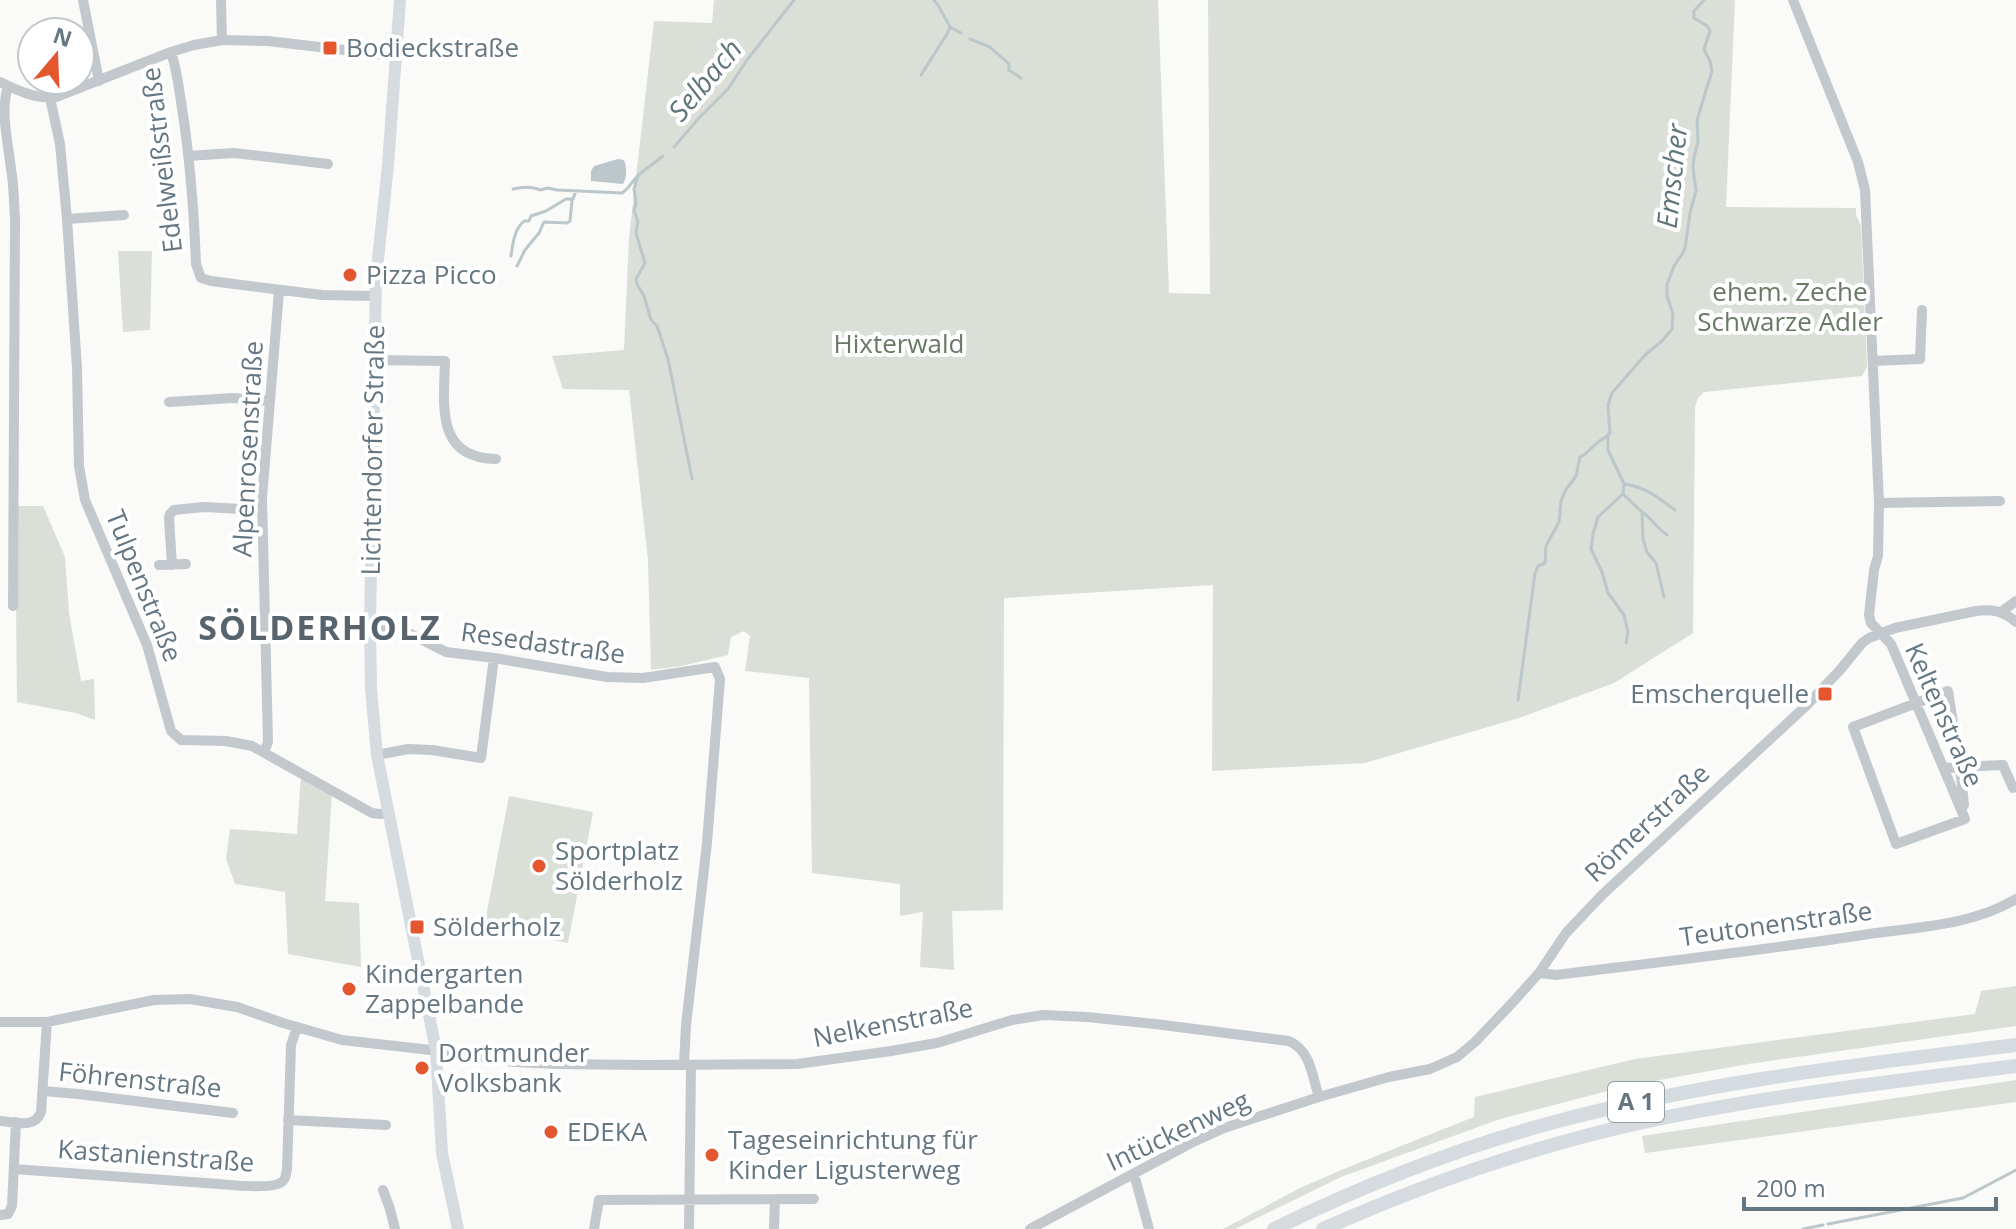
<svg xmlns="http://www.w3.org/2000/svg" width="2016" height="1229" font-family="'Open Sans',sans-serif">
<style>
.green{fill:#dadfd7}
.water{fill:#bbc7cb}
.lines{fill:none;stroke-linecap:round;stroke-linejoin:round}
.stream{stroke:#bbc7cb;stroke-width:3}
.minor{stroke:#c3c8cc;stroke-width:10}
.major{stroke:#d6dbdf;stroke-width:12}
.highway{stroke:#d6dbdf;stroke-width:14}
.poi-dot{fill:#e4572e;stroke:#fff;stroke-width:3}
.labels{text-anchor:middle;stroke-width:8;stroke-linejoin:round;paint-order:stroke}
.shield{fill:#fff;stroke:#939fa8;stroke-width:2}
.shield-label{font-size:24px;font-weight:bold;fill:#657683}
.poi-label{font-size:26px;fill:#657683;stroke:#fff;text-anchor:start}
.street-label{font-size:26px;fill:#657683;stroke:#fff}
.park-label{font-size:26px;fill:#687a64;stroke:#fff}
.water-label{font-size:28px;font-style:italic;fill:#60757c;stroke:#fff}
.district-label{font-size:34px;font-weight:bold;letter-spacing:2px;fill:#57646e;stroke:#fff}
</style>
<rect width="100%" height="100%" fill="#fafaf8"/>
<!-- green -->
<path class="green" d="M714,0H1158L1169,293L1210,294L1208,0H1735L1726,207L1856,208V215L1861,226L1867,367L1862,376L1704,392L1698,398L1695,407L1693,633L1614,683L1522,717L1365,763L1212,771L1213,585L1004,598L1003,910L952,911L954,970L920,967L923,912L900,916V884L812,873L809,678L745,671L750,636L744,631L731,637L728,655L681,666L651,670L648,560L629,390L563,389L552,356L624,350L629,238L654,21L712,23Z
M118,251H152L150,330L123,332Z
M15,506H43L65,557L69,613L81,681L94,679L95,720L76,713L17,702Z
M301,775L332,793L325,901L359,903L361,967L288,954L285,892L235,884L226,859L230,829L297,834Z
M509,796L593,812L568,943L484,927Z
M2016,986V1026L1748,1064L1627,1086L1500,1119L1341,1177L1235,1229H1223L1300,1188L1346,1168L1474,1117L1475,1097L1635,1059L1975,1014L1981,991Z
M2016,1080V1102L1645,1153L1642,1136Z"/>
<!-- water -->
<path class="water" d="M618,159L624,160C627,167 627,178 623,184L591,181V171L594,166Z"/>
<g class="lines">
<!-- stream -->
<path class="stream" d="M934,0L938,5L950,27
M950,27L961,33
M970,39L990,47L1009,64V70L1021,78
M921,75L947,34L950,27
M674,147L699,118L728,89L747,60L794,0
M638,175L634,189L636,204L634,210L638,222L636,233L645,263L636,279L637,284L644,296L651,320L657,326L668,359L692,479
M513,189C522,187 532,186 540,190L548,188L557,190L622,193C630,188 633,179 641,173C648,167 656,162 663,156
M511,256C513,243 514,230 524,221H529L531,216L546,211L566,199H573L576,191
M517,266L525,250L539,233L544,222L567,223L570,221L572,201
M1608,437V450L1624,484L1623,494L1598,517L1593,534L1591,549L1602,572L1608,593L1624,615L1628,632L1626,643
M1624,484C1645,487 1658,497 1675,510
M1623,494L1642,512L1643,539L1647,552L1656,563L1664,597
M1644,513C1652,520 1658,529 1667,535
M1518,700L1535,573L1538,566L1545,563L1546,546L1559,522L1561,501L1565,491L1576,476L1580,457C1588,454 1590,448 1597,443C1601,439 1606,438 1610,433L1608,405L1612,393L1645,355L1662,341L1672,329L1673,314L1667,296V284L1674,266L1684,251L1686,242L1690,213L1696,191L1693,167L1694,157L1698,142L1697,120L1712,71L1710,61L1704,49L1710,31L1707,26L1694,18V11L1704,0
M1828,1224L1963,1198L2016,1170
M1803,1229L1823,1225"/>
<!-- minor -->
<path class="minor" d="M83,0L99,81
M221,0L222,40
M1793,0L1858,162L1865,190L1879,503L1878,556L1874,570L1869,615L1871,623L1891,644L1965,819
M171,52C177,70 179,89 182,108C190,159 194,212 196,264L201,278L211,281L322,295L375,296
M0,82C18,91 36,99 56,97L171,52L194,45L222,40L268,41L396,56
M8,86C0,111 8,142 11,169C14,186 14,203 15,220L13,606
M50,98L60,144L67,219L77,368L79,466L85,500L147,645L171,731L181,740L226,741L252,746L372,813L380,814L389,813
M188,156L234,153L328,164
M67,219L124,215
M374,360L445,361C444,405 435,458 496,459
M1873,361L1920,359L1922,310
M169,402L233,398L269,401
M1879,503L2000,501
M159,565L186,564
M172,565L169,518L170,514L174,510L204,507L262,510
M2001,612L2016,601
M370,631L401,629L446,652L494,658L607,677L643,678L715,667L720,679L707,843L686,1025L684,1065
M264,752L268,742L262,498L279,291
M377,755L408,749L432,750L481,758L494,658
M1945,768L1960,767L1964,805
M1965,819L1896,844L1853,727L1948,691L1960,767L2003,765L2013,788
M1539,973L1556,975C1660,962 1765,950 1869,934C1918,927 1973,925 2016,899
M0,1022H47L154,1000L190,999L237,1007L283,1023L342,1040L449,1052L514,1062L556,1064L643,1065L797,1064L891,1051L937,1043L1012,1020L1043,1015L1087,1017L1155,1024L1289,1041C1311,1051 1312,1076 1319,1097
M43,1091L78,1094L233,1113
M288,1120L386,1125
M0,1121C15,1122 35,1129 41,1112L47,1022
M14,1169L219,1184C231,1185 275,1190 283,1181C286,1178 286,1174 287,1169L291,1045L297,1027
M1134,1174L1149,1229
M383,1190L390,1209L395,1229
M0,1215L8,1214L12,1206L16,1122
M594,1229L599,1200L814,1199
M689,1229L691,1065
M774,1229L775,1200
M1030,1229L1191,1143L1224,1128L1319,1097L1389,1077L1430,1069L1457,1057L1475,1042L1514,1001L1539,973L1566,933L1602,895L1807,705L1840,670L1862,643L1869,638L1895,628L1976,611C1992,609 2004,611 2016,622"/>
<!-- major -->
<path class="major" d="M400,0L388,165L376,278L370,626L371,689L377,755L436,1050L442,1153L458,1229"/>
<!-- highway -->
<path class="highway" d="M1274,1229C1366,1184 1463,1146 1562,1120C1711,1081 1864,1064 2016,1045
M1323,1229C1425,1184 1530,1147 1639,1123C1763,1096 1890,1082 2016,1066"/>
</g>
<!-- markers -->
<g class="poi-dot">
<rect x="322" y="40" width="16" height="16" rx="4"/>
<circle cx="350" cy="275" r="8"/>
<rect x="1817" y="686" width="16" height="16" rx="4"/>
<circle cx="539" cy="866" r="8"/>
<rect x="409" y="919" width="16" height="16" rx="4"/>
<circle cx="349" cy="989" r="8"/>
<circle cx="422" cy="1068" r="8"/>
<circle cx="551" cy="1132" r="8"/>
<circle cx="712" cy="1155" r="8"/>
</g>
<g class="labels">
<!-- shield labels -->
<rect class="shield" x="1608" y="1082" width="56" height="40" rx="6"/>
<g class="shield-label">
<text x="1636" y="1110">A 1</text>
</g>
<!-- poi labels -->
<g class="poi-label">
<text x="346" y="57">Bodieckstraße</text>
<text x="366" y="284">Pizza Picco</text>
<text x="1809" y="703" text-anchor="end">Emscherquelle</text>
<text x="555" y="860">Sportplatz<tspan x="555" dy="30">Sölderholz</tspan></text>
<text x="433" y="936">Sölderholz</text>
<text x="365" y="983">Kindergarten<tspan x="365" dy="30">Zappelbande</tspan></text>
<text x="438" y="1062">Dortmunder<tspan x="438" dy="30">Volksbank</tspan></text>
<text x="567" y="1141">EDEKA</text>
<text x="728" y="1149">Tageseinrichtung für<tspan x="728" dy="30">Kinder Ligusterweg</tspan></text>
</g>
<!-- street labels -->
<g class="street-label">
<text transform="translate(162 160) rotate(-97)" y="9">Edelweißstraße</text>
<text transform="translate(248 449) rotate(-87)" y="9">Alpenrosenstraße</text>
<text transform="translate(373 450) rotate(-89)" y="9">Lichtendorfer Straße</text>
<text transform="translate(144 586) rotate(68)" y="9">Tulpenstraße</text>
<text transform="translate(543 643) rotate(8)" y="9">Resedastraße</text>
<text transform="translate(1944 715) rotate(66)" y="9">Keltenstraße</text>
<text transform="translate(1647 823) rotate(-43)" y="9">Römerstraße</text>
<text transform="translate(1776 924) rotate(-8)" y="9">Teutonenstraße</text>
<text transform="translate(893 1023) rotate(-11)" y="9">Nelkenstraße</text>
<text transform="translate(140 1080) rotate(6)" y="9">Föhrenstraße</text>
<text transform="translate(1178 1131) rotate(-25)" y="9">Intückenweg</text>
<text transform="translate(156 1156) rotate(4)" y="9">Kastanienstraße</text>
</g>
<!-- park labels -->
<g class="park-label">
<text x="1790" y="301">ehem. Zeche<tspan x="1790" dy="30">Schwarze Adler</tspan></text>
<text x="899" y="353">Hixterwald</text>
</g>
<!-- water labels -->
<g class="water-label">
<text transform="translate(705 80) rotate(-50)" y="10">Selbach</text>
<text transform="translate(1672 176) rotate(-84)" y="10">Emscher</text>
</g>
<!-- district labels -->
<g class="district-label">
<text x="320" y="640">SÖLDERHOLZ</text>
</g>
</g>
<!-- north arrow -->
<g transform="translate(56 56) rotate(19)"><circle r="38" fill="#ffffff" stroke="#c1c8cd" stroke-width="2"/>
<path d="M0-6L14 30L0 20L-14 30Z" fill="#e4572e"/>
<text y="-12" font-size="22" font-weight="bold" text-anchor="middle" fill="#657683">N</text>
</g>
<!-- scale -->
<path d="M1744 1197v12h252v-12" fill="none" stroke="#657683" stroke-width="4"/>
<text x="1756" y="1197" font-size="24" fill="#657683" stroke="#ffffff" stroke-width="6" paint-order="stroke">200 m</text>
</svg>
